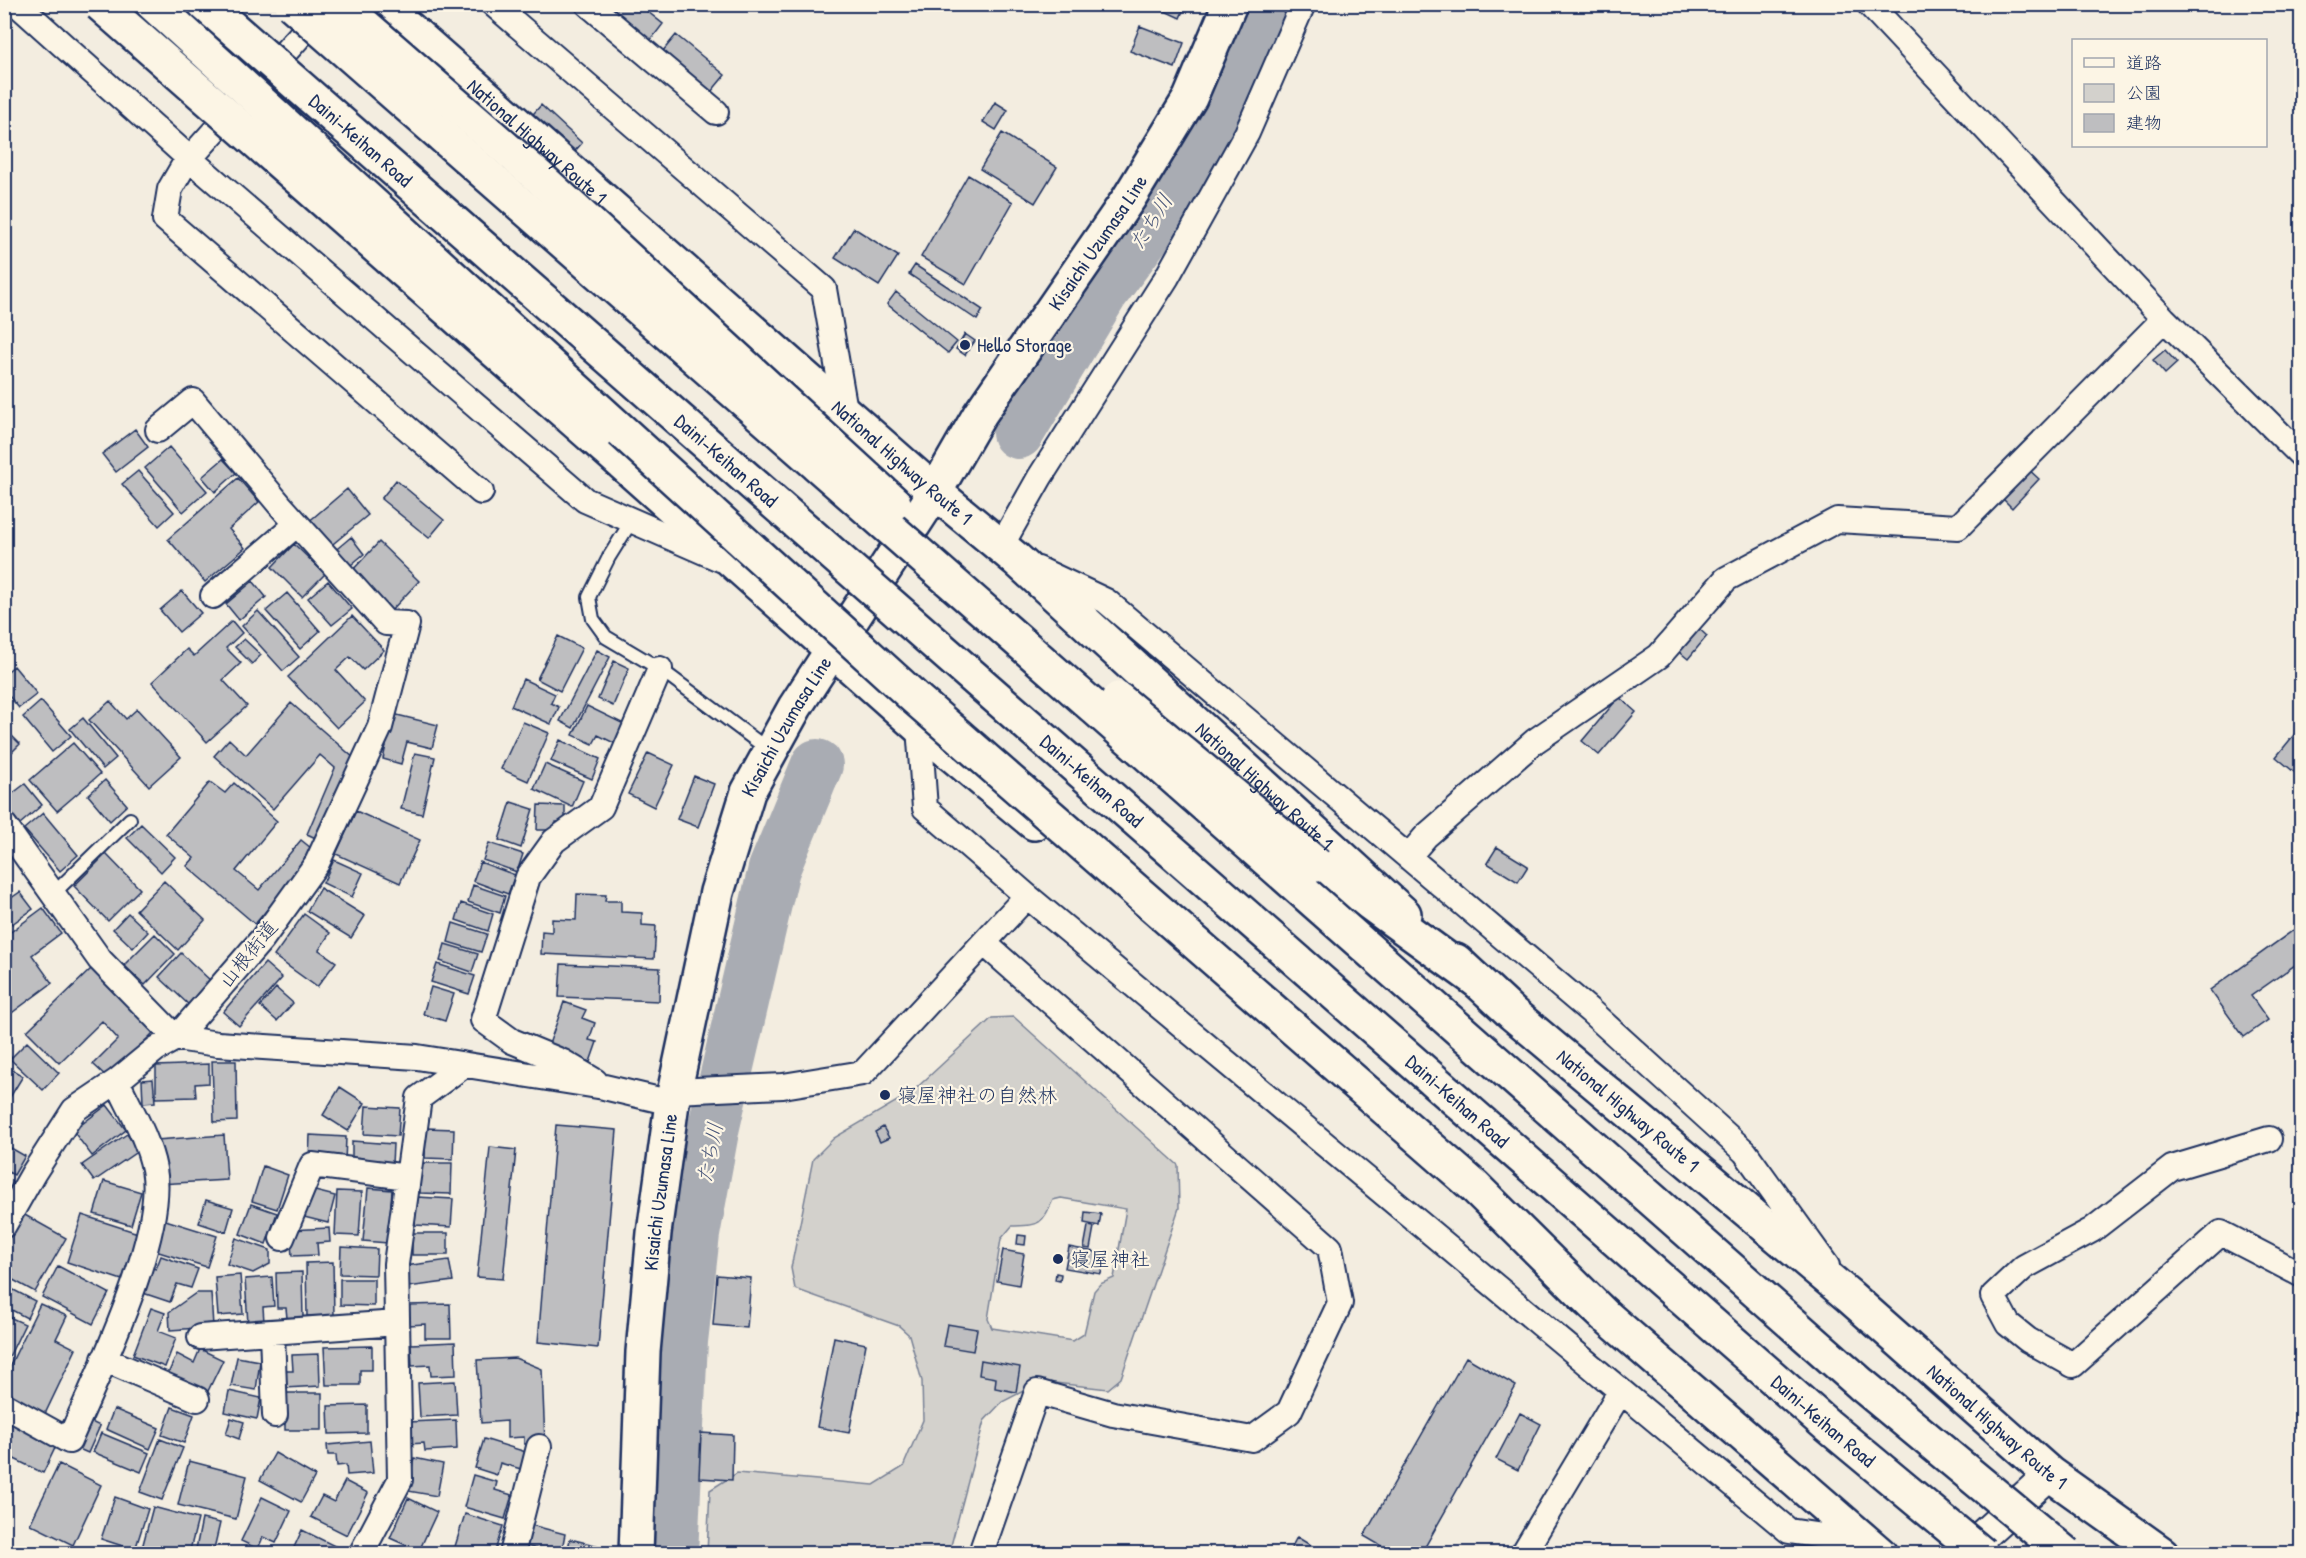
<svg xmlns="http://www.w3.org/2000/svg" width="2306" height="1558" font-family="'Patrick Hand','Klee One',sans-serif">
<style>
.green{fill:#d3d1cc;stroke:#778095;stroke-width:1.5;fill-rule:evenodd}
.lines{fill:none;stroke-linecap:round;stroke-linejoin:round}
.river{stroke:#a9acb3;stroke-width:52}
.building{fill:#bebec0;stroke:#1b2f5e;stroke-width:1.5}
.service-casing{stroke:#1b2f5e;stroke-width:16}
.minor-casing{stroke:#1b2f5e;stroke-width:28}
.tertiary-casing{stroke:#1b2f5e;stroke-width:34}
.secondary-casing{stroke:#1b2f5e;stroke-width:38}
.trunk-casing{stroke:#1b2f5e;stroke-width:38}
.motorway-casing{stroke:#1b2f5e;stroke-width:38}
.service{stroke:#fcf5e5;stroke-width:12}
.minor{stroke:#fcf5e5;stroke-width:24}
.tertiary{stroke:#fcf5e5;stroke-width:30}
.secondary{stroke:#fcf5e5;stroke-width:33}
.trunk{stroke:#fcf5e5;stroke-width:33}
.motorway{stroke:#fcf5e5;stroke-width:33}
.trunk-bridge-casing{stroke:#1b2f5e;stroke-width:38;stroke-linecap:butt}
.motorway-bridge-casing{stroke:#1b2f5e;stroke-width:38;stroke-linecap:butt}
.trunk-bridge{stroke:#fcf5e5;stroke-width:33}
.motorway-bridge{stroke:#fcf5e5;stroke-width:33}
.poi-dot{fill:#1b2f5e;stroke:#fcf5e5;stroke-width:2}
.labels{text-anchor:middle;stroke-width:4.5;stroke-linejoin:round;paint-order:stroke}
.street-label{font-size:20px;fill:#1b2f5e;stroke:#fcf5e5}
.poi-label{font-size:20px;fill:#1b2f5e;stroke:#fcf5e5;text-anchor:start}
.water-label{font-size:21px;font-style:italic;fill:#465478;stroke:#fcf5e5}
</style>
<rect width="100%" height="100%" fill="#f3ede0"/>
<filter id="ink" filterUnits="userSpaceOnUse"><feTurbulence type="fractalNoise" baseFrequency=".0167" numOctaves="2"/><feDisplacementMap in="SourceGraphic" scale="12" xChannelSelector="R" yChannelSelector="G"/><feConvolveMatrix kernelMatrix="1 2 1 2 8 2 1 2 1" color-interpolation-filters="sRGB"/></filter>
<g filter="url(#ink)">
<!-- green -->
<path class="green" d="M1014,1017L1178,1165L1179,1208L1121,1378L1108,1389L1055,1383L1037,1384L1002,1402L984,1421L949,1553L707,1554L710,1490L737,1473L874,1485L903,1467L923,1420L922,1381L909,1335L899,1326L795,1289L791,1268L813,1159L834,1138L911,1093L992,1018ZM1061,1198L1126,1209L1114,1278L1100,1284L1094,1291L1084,1334L1073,1341L992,1328L988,1319L1001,1239L1012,1226C1040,1225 1041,1226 1053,1200Z"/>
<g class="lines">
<!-- river -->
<path class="river" d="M1018,433L1102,293L1147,232L1250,51L1272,4
M672,1554L682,1341L694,1234L714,1126L774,869L817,765"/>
</g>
<!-- building -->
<path class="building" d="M606,4H638L663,24L650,41Z
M1150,4H1186L1180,18Z
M1140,26L1184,43L1175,68L1130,51Z
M676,35L725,75L711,92L662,52Z
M995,102L1008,110L996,130L983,122Z
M541,105L582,143L541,190L499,153Z
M1002,133L1057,167L1035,203L980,169Z
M968,175L1013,202L966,284L921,257Z
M854,228L898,256L879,286L835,258Z
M915,265L983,310L977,320L909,274Z
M896,292L957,342L948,353L887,304Z
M965,334L975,341L965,355L956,349Z
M2165,350L2177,363L2165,374L2153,360Z
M135,429L148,447L116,472L102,454Z
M169,447L207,491L183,512L145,468Z
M223,459L236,473L215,492L202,477Z
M2026,467L2039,479L2012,508L1999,495Z
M138,471L174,512L159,526L122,484Z
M238,478L259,502L229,529L245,548L205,582L168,539Z
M396,480L444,520L429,538L381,499Z
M347,489L368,515L328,548L307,523Z
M351,537L364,554L345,570L332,553Z
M379,542L419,581L389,613L349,574Z
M294,544L325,574L302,597L272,567Z
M253,581L266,597L239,620L226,604Z
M328,581L352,609L332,625L308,598Z
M182,591L201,613L179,632L160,610Z
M287,593L320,631L300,649L266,611Z
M258,611L299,657L283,671L242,626Z
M352,616L384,650L363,670L350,657L336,670L365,702L337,728L288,677Z
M232,621L242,633L226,648L241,663L223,680L247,706L207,742L152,682L187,649L194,656Z
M1696,626L1707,636L1688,659L1676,649Z
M558,636L582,648L560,691L537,679Z
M244,639L261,655L252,664L235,647Z
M597,650L610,657L573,728L560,721Z
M614,661L629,668L613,706L598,699Z
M14,666L37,694L19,708L4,690V674Z
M523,679L555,694L551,703L559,707L551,724L511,706Z
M1619,697L1636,712L1599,755L1582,741Z
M41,701L71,736L52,752L23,717Z
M110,701L126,719L137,709L181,757L149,786L89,720Z
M291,703L355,759L320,840L307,834L335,768L320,755L273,809L214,756L229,739L246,755Z
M587,706L626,725L616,744L598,735L593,744L573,735Z
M393,714L438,725L432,748L407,742L401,764L383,759Z
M83,718L116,758L103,769L70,729Z
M523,722L549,733L528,781L501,769Z
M2302,725V773L2299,776L2276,757Z
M4,728L20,744L4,760Z
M560,740L600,759L592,779L551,761Z
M73,743L100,774L57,811L30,780Z
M415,753L435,757L422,814L401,809Z
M648,753L674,765L654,807L628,794Z
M545,764L583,781L572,807L534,789Z
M694,776L714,784L698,827L677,819Z
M105,780L127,805L110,821L88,795Z
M210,782L225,793L234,783L277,821L236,871L259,890L301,840L316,852L255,924L187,866L194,858L166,834Z
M25,784L42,805L20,824L4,804V800Z
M511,802L533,809L521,848L499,840Z
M538,805L565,806V822H556V830H537Z
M356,811L420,840L400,883L336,854Z
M43,813L78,855L60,871L24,829Z
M141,824L175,857L161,872L127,838Z
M489,843L523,854L517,872L483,860Z
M1497,847L1528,866L1518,882L1487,863Z
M106,854L140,889L108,921L74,886Z
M334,860L363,873L352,897L323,883Z
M480,862L515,875L508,894L473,881Z
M164,881L205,920L178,950L136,910Z
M473,885L505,896L500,913L468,902Z
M320,888L365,916L351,938L307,911Z
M20,892L33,909L12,924L4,914V903Z
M577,894L606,895L605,901H621V912L642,913V925L656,926L654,959L541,954L542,931L552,932V919L576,920Z
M461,903L493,914L488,931L456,920Z
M43,908L61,933L32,955L52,983L9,1015L4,1009V937Z
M128,913L148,932L133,948L113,929Z
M304,914L330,933L319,950L336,962L317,987L274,956Z
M453,923L487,934L481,952L448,942Z
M2302,924V960L2251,996L2268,1020L2244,1037L2210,990Z
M155,934L175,954L145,985L124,965Z
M445,944L478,954L472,972L440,961Z
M181,953L211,981L189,1005L159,977Z
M265,963L282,978L239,1026L223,1012Z
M437,964L475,976L469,994L431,982Z
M561,964L660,968L659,1001L559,997Z
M92,968L154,1032L108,1078L93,1064L118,1039L102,1021L59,1063L27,1031Z
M431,987L454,994L445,1021L423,1014Z
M276,988L293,1003L277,1021L260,1006Z
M564,1002L586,1010L582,1018L595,1023L589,1040L597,1042L590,1062L548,1047Z
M27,1042L59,1073L43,1090L10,1059Z
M212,1061H236L237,1121L214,1122Z
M209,1064V1083L195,1084L196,1097L156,1098V1066Z
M4,1065L23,1076L4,1107Z
M153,1079L155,1102L143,1103L142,1080Z
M340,1087L365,1103L348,1131L323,1115Z
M107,1105L126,1130L92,1156L73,1131Z
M366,1106L400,1108L398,1136L364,1134Z
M556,1125L617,1130L598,1348L538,1342Z
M883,1127L889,1138L880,1142L875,1132Z
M426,1128L454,1129L453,1159L425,1158Z
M127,1134L138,1151L94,1181L82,1165Z
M224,1135L227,1180L159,1184L156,1140Z
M310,1135L346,1137L345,1162L309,1160Z
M352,1141L393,1144L392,1164L352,1161Z
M4,1144L25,1156L14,1175L4,1170Z
M490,1147L516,1150L503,1279L477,1277Z
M420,1163H452L451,1194L420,1193Z
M263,1166L288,1175L277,1209L252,1201Z
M104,1181L141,1192L131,1225L94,1214Z
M368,1188L392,1190L388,1243L363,1241Z
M311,1190L335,1196L328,1223L304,1217Z
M337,1191L362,1192L359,1236L335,1235Z
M417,1197L453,1199L451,1227L415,1225Z
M206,1200L233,1208L226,1232L199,1223Z
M251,1204L277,1213L266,1244L240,1234Z
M1085,1212L1101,1214L1099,1226L1084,1223Z
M23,1214L66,1238L35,1292L4,1275V1247Z
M82,1215L138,1233L122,1280L67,1262Z
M159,1218L217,1236L207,1267L149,1249Z
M1088,1226L1094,1227L1090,1249L1084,1248Z
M329,1228L330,1242L317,1243L318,1255L292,1256L290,1230Z
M412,1233H448V1255H412Z
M1018,1235L1026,1236L1025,1245L1017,1244Z
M236,1238L270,1250V1264L253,1273L227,1264Z
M341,1247L377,1249L376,1275L340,1274Z
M1069,1247L1105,1254L1101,1274L1065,1268Z
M1003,1250L1024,1254L1019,1285L997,1281Z
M161,1256L198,1269L191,1288L177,1284L170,1302L137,1291L145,1265L156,1269Z
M449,1260L453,1281L408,1287L405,1266Z
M333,1262L334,1316H307L306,1263Z
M58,1266L109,1293L93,1324L42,1297Z
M302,1272L303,1318H287L286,1308H277L276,1273Z
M1056,1273L1061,1274L1060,1281L1055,1280Z
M240,1275L243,1314L218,1316L215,1277Z
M717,1275L751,1278L747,1328L713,1325Z
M272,1277L274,1306L263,1307L264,1322L248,1324L245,1279Z
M340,1279H374V1306L340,1305Z
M4,1285L35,1301L27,1318L4,1306Z
M196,1293H211L213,1327L170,1330L169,1312Z
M40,1304L67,1316L56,1339L76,1349L44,1416L4,1397V1378Z
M450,1304L451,1338H425V1324L409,1325L408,1305Z
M151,1308L165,1313L158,1331L176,1338L165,1367L133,1355Z
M7,1316L25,1324L6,1363L4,1321Z
M947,1324L977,1329L973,1351L943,1346Z
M834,1337L866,1344L849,1433L817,1427Z
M455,1342L456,1375L431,1376L430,1365L412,1366L411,1344Z
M372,1346V1370H360V1385H326L324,1347Z
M200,1349L223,1360L207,1393L168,1374L177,1354L194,1363Z
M319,1354L320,1386L285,1388V1371H293L292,1355Z
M237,1357L260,1361L256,1390L231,1386Z
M1466,1357L1516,1386L1421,1554H1395L1364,1536Z
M515,1358L542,1369L545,1443L524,1444V1437L507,1438V1421L481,1423L477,1360Z
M981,1360L1020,1367L1016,1392L995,1388L996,1378L979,1375Z
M455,1381L457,1415L420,1417L418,1383Z
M229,1391L261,1398L257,1419L225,1412Z
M285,1393H322V1430H285Z
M367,1405V1433L329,1434L328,1406Z
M172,1407L194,1415L184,1443L162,1435Z
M114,1409L159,1428L150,1449L106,1429Z
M1520,1413L1541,1424L1518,1470L1496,1459Z
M83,1418L100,1426L88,1453L72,1446Z
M231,1418L244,1422L239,1439L226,1434Z
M4,1419L56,1446L43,1473L4,1454Z
M456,1420L457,1449L425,1451L424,1443L409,1444L408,1422Z
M101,1433L149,1453L141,1472L93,1452Z
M701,1433L733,1435L732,1480L699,1478Z
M160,1439L183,1448L162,1500L140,1492Z
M484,1439L526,1452L521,1469L500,1463L497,1475L475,1468Z
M370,1441L373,1473L347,1475L346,1465L337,1466L336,1455H328L327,1445Z
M275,1453L315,1476L301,1502L260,1480Z
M414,1458L443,1464L437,1496L408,1491Z
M189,1461L247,1476L236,1519L178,1505Z
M59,1464L101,1485L73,1545L30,1524Z
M473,1475L497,1482L495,1490L512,1495L505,1519L464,1507Z
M345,1481L368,1493L347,1535L311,1517L322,1496L334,1502Z
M115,1497L148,1509L135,1550L101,1539Z
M262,1497L291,1511L276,1543L263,1537L258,1549L241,1541Z
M408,1498L437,1512L419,1551L390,1538Z
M153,1507L198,1519L189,1554H163L142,1548Z
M465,1514L503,1526L494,1554L453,1553Z
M202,1519L220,1523L213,1553L196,1549Z
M531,1525L565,1534L561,1554L526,1546Z
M302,1530L343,1550L341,1554H291Z
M1297,1537L1325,1554H1288Z
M570,1539L608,1548L607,1554H567Z
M399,1548L409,1554H396Z"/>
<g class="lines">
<defs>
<path id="service" d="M632,520L609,557L589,597L593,619L606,637L660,669L770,751
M53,894L130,819"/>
<path id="minor" d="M17,4L191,160L585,500L720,559
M493,4L824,289L845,410
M588,4L716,112
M1869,4L2164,319L2302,456
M323,10L184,165L170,189L165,219L481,492
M1001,546L1040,477L1167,277L1247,133L1303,4
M1038,569L1106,601L1590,1011L1745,1152L1827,1266
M213,596L297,524
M919,727L925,808L1027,896L1789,1531L1868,1543
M4,825L100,960L176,1038L218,1044L417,1057L604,1087L672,1103
M1408,857L1426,836L1535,741L1659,656L1726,579L1837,520L1958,527L2164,319
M595,1081L563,1062L512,1041L483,1020L528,877L554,841L601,807L660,669
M675,1091L783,1086L863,1073L1027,896
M2269,1139L2172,1168L2092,1230L2024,1267L1993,1296L2008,1324L2028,1340L2073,1365L2221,1233L2302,1275
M4,1225L33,1174L74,1110L117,1081L156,1049L176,1038L262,939L317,863L380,727L407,624L386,623L280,505L193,401L158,430
M282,1238L312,1165L408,1177
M272,1332L275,1415
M200,1337L397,1323
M104,1359L197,1399
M4,1405L69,1441C96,1378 167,1234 154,1169C148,1138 130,1109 117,1081
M983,1547L1037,1392L1113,1414L1252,1439L1289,1412L1340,1303L1330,1248L985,944
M361,1554L400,1480L396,1264L419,1098L464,1065
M512,1554L539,1447
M1523,1554L1620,1392"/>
<path id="tertiary" d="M1962,1554L2050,1474"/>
<g id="secondary">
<path id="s1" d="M636,1554L643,1352L654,1233L672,1103L717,892L748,792L795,707L935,492L980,414L1129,198L1190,98L1230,4"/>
</g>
<g id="trunk">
<path id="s2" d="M381,4L935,492L1016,559L1404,914"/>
<path d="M594,438L919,727L1034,823"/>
<path id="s3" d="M1456,961L1513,1014L1849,1296L2050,1474L2162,1554"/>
<path d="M1584,1297L1880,1554"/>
</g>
<path id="motorway" d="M1317,865L1476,980"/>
</defs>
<!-- service casing -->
<use href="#service" class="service-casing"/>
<!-- minor casing -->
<use href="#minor" class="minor-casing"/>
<!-- tertiary casing -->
<use href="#tertiary" class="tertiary-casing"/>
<!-- secondary casing -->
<use href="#secondary" class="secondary-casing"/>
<!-- trunk casing -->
<use href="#trunk" class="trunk-casing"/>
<!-- motorway casing -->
<use href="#motorway" class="motorway-casing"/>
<!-- service -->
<use href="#service" class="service"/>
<!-- minor -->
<use href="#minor" class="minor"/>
<!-- tertiary -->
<use href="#tertiary" class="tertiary"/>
<!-- secondary -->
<use href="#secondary" class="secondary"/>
<!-- trunk -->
<use href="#trunk" class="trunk"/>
<!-- motorway -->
<use href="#motorway" class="motorway"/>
<defs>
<path id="trunk-bridge" d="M100,4L594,438"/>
<g id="motorway-bridge">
<path d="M153,4L915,698L1474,1186L1605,1316"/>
<path id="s4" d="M205,4L1827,1425L1982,1554"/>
<path d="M292,4L1079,694L1861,1384L2066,1554"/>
<path d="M340,4L540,178L894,503"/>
<path d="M1118,699L1317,865"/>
</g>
</defs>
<!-- trunk-bridge casing -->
<use href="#trunk-bridge" class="trunk-bridge-casing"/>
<!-- motorway-bridge casing -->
<use href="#motorway-bridge" class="motorway-bridge-casing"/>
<!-- trunk-bridge -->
<use href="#trunk-bridge" class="trunk-bridge"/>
<!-- motorway-bridge -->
<use href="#motorway-bridge" class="motorway-bridge"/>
</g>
</g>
<!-- markers -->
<g class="poi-dot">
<circle cx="965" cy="345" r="6"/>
<circle cx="885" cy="1095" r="6"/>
<circle cx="1058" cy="1259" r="6"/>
</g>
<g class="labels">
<!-- street labels -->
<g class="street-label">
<text dy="7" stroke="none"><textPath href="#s4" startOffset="207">Daini-Keihan Road</textPath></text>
<text dy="7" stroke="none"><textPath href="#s2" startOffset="208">National Highway Route 1</textPath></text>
<text dy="7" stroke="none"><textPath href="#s1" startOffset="1425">Kisaichi Uzumasa Line</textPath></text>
<text dy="7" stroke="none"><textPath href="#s4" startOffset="693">Daini-Keihan Road</textPath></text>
<text dy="7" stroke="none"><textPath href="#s2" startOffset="694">National Highway Route 1</textPath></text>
<text dy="7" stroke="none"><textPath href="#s1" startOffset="849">Kisaichi Uzumasa Line</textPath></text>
<text dy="7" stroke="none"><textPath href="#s4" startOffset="1179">Daini-Keihan Road</textPath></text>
<text dy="7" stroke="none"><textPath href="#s2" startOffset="1180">National Highway Route 1</textPath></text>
<text transform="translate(248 954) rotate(-51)" y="7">山根街道</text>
<text dy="7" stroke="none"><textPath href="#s4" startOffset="1665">Daini-Keihan Road</textPath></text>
<text dy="7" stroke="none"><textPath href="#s3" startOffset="228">National Highway Route 1</textPath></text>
<text dy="7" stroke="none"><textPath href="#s1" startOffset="363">Kisaichi Uzumasa Line</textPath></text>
<text dy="7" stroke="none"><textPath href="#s4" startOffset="2151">Daini-Keihan Road</textPath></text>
<text dy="7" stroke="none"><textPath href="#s3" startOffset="714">National Highway Route 1</textPath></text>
</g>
<!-- poi labels -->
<g class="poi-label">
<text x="977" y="352">Hello Storage</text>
<text x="897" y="1102">寝屋神社の自然林</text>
<text x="1070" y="1266">寝屋神社</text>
</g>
<!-- water labels -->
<g class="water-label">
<text transform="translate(1151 222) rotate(-58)" y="7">たち川</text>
<text transform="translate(710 1153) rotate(-79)" y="7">たち川</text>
</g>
</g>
<!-- margin -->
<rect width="2306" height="1558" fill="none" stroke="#fcf5e5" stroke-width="24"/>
<rect x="12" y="12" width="2282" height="1534" fill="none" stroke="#1b2f5e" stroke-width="2" filter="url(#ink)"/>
<!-- legend -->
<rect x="2072" y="39" width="195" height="108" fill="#fcf5e5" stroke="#a2a6af" stroke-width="1.5"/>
<rect x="2084" y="58" width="30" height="9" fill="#fcf5e5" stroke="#a2a6af" stroke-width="1.5"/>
<text x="2126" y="69" font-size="18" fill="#1b2f5e">道路</text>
<rect x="2084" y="84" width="30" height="18" fill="#d3d1cc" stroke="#a2a6af" stroke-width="1.5"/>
<text x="2126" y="99" font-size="18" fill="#1b2f5e">公園</text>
<rect x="2084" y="114" width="30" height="18" fill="#bebec0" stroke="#a2a6af" stroke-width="1.5"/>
<text x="2126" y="129" font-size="18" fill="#1b2f5e">建物</text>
</svg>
